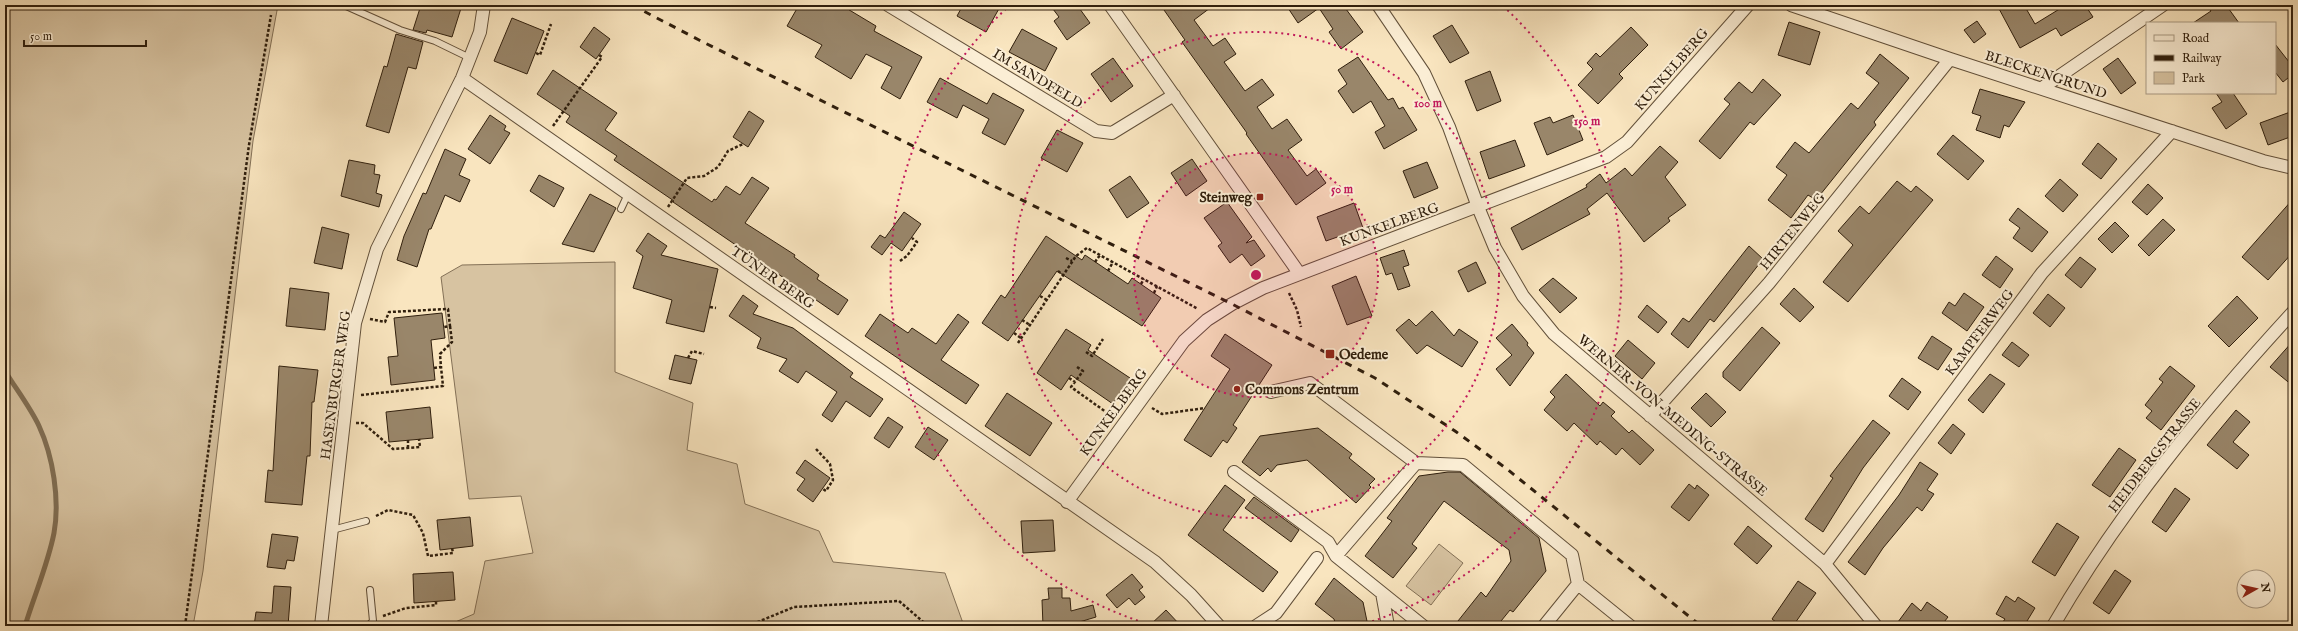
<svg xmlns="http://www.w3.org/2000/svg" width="2298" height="631" font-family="'IM FELL English',serif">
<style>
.green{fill:#d7c3a1;stroke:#847157}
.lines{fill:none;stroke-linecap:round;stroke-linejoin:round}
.stream{stroke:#806e53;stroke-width:5}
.building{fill:#99866a;stroke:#301f0d}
.service-casing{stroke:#62503a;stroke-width:8}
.minor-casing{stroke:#62503a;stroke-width:14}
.path{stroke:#301f0d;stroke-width:2.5;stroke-dasharray:3 2;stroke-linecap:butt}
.service{stroke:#fbeed5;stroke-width:6}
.minor{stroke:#fbeed5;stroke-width:12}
.rail{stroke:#301f0d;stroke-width:3;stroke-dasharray:7 7;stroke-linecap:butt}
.ring{fill:none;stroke:#c2185b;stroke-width:2;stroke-dasharray:2 4}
.poi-dot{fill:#8f2418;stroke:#fbeed5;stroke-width:1.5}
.labels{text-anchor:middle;stroke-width:4;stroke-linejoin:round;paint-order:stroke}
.street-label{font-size:14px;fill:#301f0d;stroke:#fbeed5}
.poi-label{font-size:14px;font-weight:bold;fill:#301f0d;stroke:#fbeed5;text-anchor:start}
.centre{fill:#c2185b;stroke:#fbeed5;stroke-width:2}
.ring-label{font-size:12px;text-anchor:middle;font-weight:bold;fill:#c2185b;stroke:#fbeed5;stroke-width:4;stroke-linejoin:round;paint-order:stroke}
</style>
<rect width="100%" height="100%" fill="#f9e5bf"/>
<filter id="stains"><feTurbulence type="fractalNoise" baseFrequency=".005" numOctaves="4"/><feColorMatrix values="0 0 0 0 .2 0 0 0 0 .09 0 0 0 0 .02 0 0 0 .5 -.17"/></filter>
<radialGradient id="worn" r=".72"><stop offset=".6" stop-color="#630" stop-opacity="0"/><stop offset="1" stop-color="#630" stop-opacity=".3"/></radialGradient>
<!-- green -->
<path class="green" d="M5,5H278L253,141L203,571L193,626H5Z
M615,262V372L693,403L687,450L737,464L745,504L819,531L833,562L945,573L964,626H446L474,614L485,561L533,553L521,496L469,499L441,277L462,265Z
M1439,544L1463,563L1431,605L1406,586Z"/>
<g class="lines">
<!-- stream -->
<path class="stream" d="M5,371C16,389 30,407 39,426C53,456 60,500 54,533C48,564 34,596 25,626"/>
</g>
<!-- building -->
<path class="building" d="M421,5H462L452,37L427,30L426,33L413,30Z
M799,5H841L876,26L874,31L922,57L900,99L881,88L892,67L866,54L851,79L815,57L822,45L787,26Z
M963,5H1001L986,32L957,16Z
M1050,5H1077L1090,23L1067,40L1054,21L1059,17Z
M1171,5H1214L1194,20L1213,46L1225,38L1236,54L1224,62L1245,91L1262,79L1274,95L1257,107L1272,129L1287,119L1302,140L1288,150L1307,176L1316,169L1326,183L1296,205L1246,134L1247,133L1182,42L1185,40L1164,10Z
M1286,5H1343L1363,32L1341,49L1329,32L1333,29L1319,8L1298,23Z
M1997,5H2024L2035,24L2066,5H2085L2093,17L2061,36L2056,28L2020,48Z
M2207,5H2226L2239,23H2193L2211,11Z
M512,18L544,31L527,74L494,61Z
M1977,21L1986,34L1974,43L1964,30Z
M1789,22L1820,32L1810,65L1778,55Z
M1452,25L1469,53L1450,63L1433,36Z
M594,27L610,39L596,59L580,47Z
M1631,27L1648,45L1619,74L1623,78L1598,104L1578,85L1593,69L1587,63L1596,53L1600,57Z
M1022,29L1057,48L1045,71L1009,52Z
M396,34L423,42L416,69L408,67L389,133L366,126L384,66L387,67Z
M2275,44L2293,67V74L2283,82L2275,72Z
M1880,54L1909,78L1874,122L1876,125L1816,200L1808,195L1791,218L1768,200L1787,175L1776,167L1795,142L1809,153L1851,103L1858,109L1879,83L1866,73Z
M1358,57L1388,100L1393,98L1399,109L1403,107L1417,130L1384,149L1375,132L1385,126L1371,101L1353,113L1338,91L1347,84L1338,70Z
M1113,58L1133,86L1111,102L1091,74Z
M2118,58L2136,83L2121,94L2103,69Z
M553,70L617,113L605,130L712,202L714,199L716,200L726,186L740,195L752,177L769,188L745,223L795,255L794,257L819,275L817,279L848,300L838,315L673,202L674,201L614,160L617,156L566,122L570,116L537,94Z
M1490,71L1501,101L1477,111L1465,81Z
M940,78L987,104L993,93L1024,110L1005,145L982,133L989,119L963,105L957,118L927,102Z
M1763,79L1781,95L1754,125L1750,122L1720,159L1699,141L1730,104L1724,99L1739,82L1752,93Z
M1980,89L2025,102L2009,127L2004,125L2000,138L1976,130L1981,116L1972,113Z
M2216,93H2233L2247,114L2226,129L2212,108L2222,102Z
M749,111L764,121L748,147L733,137Z
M2293,111V136L2268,145L2260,123Z
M490,115L506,126L504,130L510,133L490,164L468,149Z
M1573,115L1583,140L1547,155L1534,123L1550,117L1553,123Z
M1057,130L1083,143L1067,172L1041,158Z
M1953,135L1984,161L1968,180L1937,154Z
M1515,140L1525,166L1489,179L1480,152Z
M2098,143L2117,159L2101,179L2082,164Z
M1660,146L1678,162L1665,177L1686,205L1668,218L1670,221L1644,242L1607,193L1587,209L1590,214L1522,250L1511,228L1587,187L1586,185L1600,174L1606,183L1625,168L1632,176Z
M445,149L466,159L459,175L470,180L460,202L445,195L431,229H429L417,267L397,260L404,236L423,193L426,194Z
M1192,159L1207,181L1186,196L1171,173Z
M349,160L375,165L374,174L380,175L376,193L382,195L379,207L341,196Z
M1427,162L1438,188L1414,198L1403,171Z
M539,175L564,188L554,207L530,191Z
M1130,176L1149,203L1127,218L1109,190Z
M2060,179L2078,195L2063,212L2045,196Z
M1897,181L1911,192L1916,186L1933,200L1848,302L1823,282L1853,245L1838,231L1860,206L1869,214Z
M2148,184L2163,198L2147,215L2132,202Z
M590,194L616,208L594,252L562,244Z
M2293,199V252L2268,280L2242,257Z
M1227,202L1252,237L1246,243L1254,240L1265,256L1251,266L1242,254L1230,263L1218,246L1222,243L1204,218Z
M1354,203L1363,228L1326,241L1317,217Z
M2018,208L2048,232L2032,252L2013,238L2020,228L2009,220Z
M904,212L921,224L902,251L891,243L882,255L871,247L880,235L885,238Z
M2163,219L2175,230L2149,256L2138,245Z
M2115,222L2129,236L2112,253L2098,239Z
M322,227L349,234L342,269L314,263Z
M648,233L667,246L661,255L718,269L704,332L666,323L672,300L633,288L643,256L636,251Z
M1046,236L1082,260L1085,255L1128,284L1132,278L1161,298L1142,326L1057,271L1008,341L982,323L1001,295L1005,298Z
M1749,246L1763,259L1714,322L1710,319L1688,348L1671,334L1683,318L1689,322Z
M1404,250L1409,265L1403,267L1410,286L1398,290L1392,273L1386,275L1380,258Z
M1996,256L2013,269L2000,288L1982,275Z
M2080,257L2096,269L2081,288L2065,275Z
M1476,262L1486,283L1468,292L1458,271Z
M1356,276L1372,316L1347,325L1332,286Z
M1553,278L1577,298L1560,313L1539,290Z
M290,288L329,293L325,330L286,326Z
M1794,288L1814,307L1800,322L1780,304Z
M1964,293L1984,307L1967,331L1942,313L1949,302L1955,306Z
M2048,294L2065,308L2050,327L2033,313Z
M743,295L758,306L753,314L793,328L853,373L850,377L883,399L870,417L846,401L832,422L822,415L837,392L806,371L798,383L779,371L787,359L757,348L761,338L729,316Z
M2237,296L2258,318L2229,347L2208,326Z
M1647,305L1667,322L1658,333L1638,317Z
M1432,311L1454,336L1459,329L1478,342L1462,367L1427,345L1417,354L1396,330L1409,319L1416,326Z
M442,313L445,338L431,340L435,380L391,385L388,357L398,356L394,318Z
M880,314L908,333L912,328L936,344L958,314L969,322L941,360L979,385L966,404L865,336Z
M1512,324L1528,343L1527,345L1534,353L1510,386L1496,369L1512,355L1496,338Z
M1762,327L1780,343L1740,391L1723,377V372Z
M1066,329L1091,345L1088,350L1130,378L1113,404L1071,375L1061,390L1037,373Z
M1225,334L1272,365L1233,425L1237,428L1227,443L1223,440L1211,457L1184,440L1230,369L1211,356Z
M1932,336L1952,349L1938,370L1918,358Z
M1628,340L1655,363L1642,379L1615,356Z
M2293,341V386L2270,367Z
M2012,342L2029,355L2019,367L2002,355Z
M675,355L697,360L691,384L669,379Z
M279,366L318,370L314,402H312L310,456H307L302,505L265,502L268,470L273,471Z
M2170,366L2195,386L2161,430L2146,418L2152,411L2145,405L2163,382L2159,379Z
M1566,374L1600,406L1603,402L1615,412L1611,416L1629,433L1632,430L1654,450L1640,465L1622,448L1616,455L1600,441L1597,445L1574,423L1567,431L1544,410L1555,397L1550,392Z
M1990,374L2005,384L1983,413L1968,400Z
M1902,378L1921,392L1908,410L1889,396Z
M1007,393L1052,423L1030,456L985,426Z
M1706,393L1726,412L1711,427L1691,408Z
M430,407L433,438L389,442L386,412Z
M2236,410L2250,422L2233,442L2249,455L2237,469L2207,445Z
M888,417L903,427L889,448L874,438Z
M1873,420L1890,433L1863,468L1823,532L1805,519L1833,478L1830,476Z
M1953,424L1965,434L1951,454L1938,443Z
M928,427L948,440L934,460L915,447Z
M1318,428L1352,454L1349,458L1375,479L1369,485L1371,487L1356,503L1307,460L1277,465L1271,472L1268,468L1260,476L1242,462L1260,436Z
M2119,448L2136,460L2110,497L2092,485Z
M805,460L830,478L813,502L797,490L805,479L796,473Z
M1920,462L1938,474L1927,490L1934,494L1922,511L1917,507L1883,548L1865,575L1848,562L1899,495Z
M1448,472H1460L1539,538L1546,571L1513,612L1510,610L1497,626H1454L1481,592L1486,597L1511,561L1509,550L1444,501L1412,544L1417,548L1393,578L1365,556L1392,521L1387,518L1419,476Z
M1689,484L1695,489L1697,485L1709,495L1689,521L1671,507Z
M1225,485L1245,500L1223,530L1278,572L1263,592L1188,535Z
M2175,488L2190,499L2166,532L2152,522Z
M1254,497L1299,530L1291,542L1245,508Z
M470,517L473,546L440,550L437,520Z
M1053,520L1055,551L1023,553L1021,521Z
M2057,523L2079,537L2055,576L2032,562Z
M1748,526L1772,546L1757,564L1734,544Z
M272,534L298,537L294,561L287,560L285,569L267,567Z
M2115,570L2131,581L2109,614L2093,603Z
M453,572L455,600L414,603L413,574Z
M1132,574L1143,587L1139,590L1145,597L1135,605L1129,598L1117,608L1106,595Z
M1334,578L1363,602L1368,626H1336L1334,619L1315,604Z
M1798,581L1816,593L1793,626H1781L1772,619Z
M274,586L291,587L288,626H254L256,612L272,613Z
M1048,588H1062V598H1070L1071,611L1093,605L1096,617L1066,626H1043L1042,600L1049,599Z
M2006,596L2015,602L2018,597L2035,608L2024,626H2000L2005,619L1996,614Z
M1927,602L1948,617L1941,626H1895L1912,603L1921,611Z
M1166,610L1181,626H1149Z"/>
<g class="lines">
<defs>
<path id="service" d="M344,5L400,30L435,41L470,58
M621,209L628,194
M332,530L366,521
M368,626L373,621L370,590"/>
<path id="minor" d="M888,5L1096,131L1112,133L1174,95
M1110,5L1299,273
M1378,5L1424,73L1449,127L1478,207L1495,248L1523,296L1554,334L1825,564L1876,626
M1791,5L1950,59L2263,161L2293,168
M462,78L1155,562L1191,595L1219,626
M2042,88L2163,5
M1271,392L1310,383L1416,463L1463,465L1572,555L1578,584L1544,626
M1650,416L1769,283L1950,59
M1234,472L1328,542L1336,556L1423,626
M1067,502L1184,341L1207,320L1232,304L1263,288L1606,157L1627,142L1748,5
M1336,556L1416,463
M1825,564L2042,273L2172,131
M1578,584L1630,626
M1382,593L1388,626
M321,626L355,323L377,249L462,78L480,32L484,5
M1256,626L1276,613L1317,558
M2053,626C2119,512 2204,409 2293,312"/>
</defs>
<!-- service casing -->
<use href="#service" class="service-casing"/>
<!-- minor casing -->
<use href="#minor" class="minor-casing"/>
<!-- path -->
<path class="path" d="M536,53L540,55L551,24
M553,126L602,57L599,55
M668,207L687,178L704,176L718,167L728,151L743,144
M1066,258L1072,261
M900,261L907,256L917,242L912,238
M1095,262L1100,255
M1058,271L1063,275
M1108,271L1113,262
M1141,284L1144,279
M1154,293L1157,286
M1289,293L1297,310L1301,327
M1040,296L1047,300
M710,307L716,308
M370,319L385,322L389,312L448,309L450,326L444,327
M1022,320L1030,325
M1014,333L1021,338
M1018,343L1076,256L1087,248L1198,309
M1086,352L1092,356L1103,339
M688,358L692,351L704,354
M1077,367L1083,371L1071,387L1113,417
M434,368L441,367L440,354L452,342L450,326
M1069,378L1075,382
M361,395L443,386L441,367
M1152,408L1162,414L1205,408
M356,423H363L393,449L420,447L419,439
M408,440V448
M816,449L830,464L833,480L826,491L823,489
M376,516L388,510L413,515L423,533L428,556L453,553L452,548
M383,616L406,608L436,605V601
M185,626L249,145L271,15
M748,626L794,607L899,601L928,626"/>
<!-- service -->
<use href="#service" class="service"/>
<!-- minor -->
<use href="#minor" class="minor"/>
<!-- rail -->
<path class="rail" d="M632,5L699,40L1232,304L1375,378L1455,431L1507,469L1701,626"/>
</g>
<!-- distance rings -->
<circle cx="1256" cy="275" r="122" fill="#c2185b" fill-opacity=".12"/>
<g class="ring">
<circle cx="1256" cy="275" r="122"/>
<circle cx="1256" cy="275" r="243"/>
<path d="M1155 626A365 365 0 0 1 1009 6M1503 6A365 365 0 0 1 1357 626"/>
</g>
<!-- markers -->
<g class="poi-dot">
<rect x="1256" y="193" width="8" height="8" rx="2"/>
<rect x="1325" y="349" width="10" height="10" rx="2"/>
<circle cx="1237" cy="389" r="4"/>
</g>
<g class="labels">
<!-- street labels -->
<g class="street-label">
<text transform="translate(1671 69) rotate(-49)" y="5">KUNKELBERG</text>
<text transform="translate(2046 74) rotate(18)" y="5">BLECKENGRUND</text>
<text transform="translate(1038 78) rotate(31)" y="5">IM SANDFELD</text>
<text transform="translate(1389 224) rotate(-20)" y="5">KUNKELBERG</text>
<text transform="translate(1792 231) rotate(-51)" y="5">HIRTENWEG</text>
<text transform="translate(773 277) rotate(35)" y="5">TÜNER BERG</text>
<text transform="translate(1979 332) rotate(-53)" y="5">KAMPFERWEG</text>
<text transform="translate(335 385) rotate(-82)" y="5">HASENBURGER WEG</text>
<text transform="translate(1113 412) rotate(-54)" y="5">KUNKELBERG</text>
<text transform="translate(1673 415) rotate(40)" y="5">WERNER-VON-MEDING-STRASSE</text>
<text transform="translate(2154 455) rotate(-52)" y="5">HEIDBERGSTRASSE</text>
</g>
<!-- poi labels -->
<g class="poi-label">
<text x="1252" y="202" text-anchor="end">Steinweg</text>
<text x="1339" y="359">Oedeme</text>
<text x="1245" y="394">Commons Zentrum</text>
</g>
</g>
<circle cx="1256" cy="275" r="6" class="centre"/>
<g class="ring-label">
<text x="1428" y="107">100 m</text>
<text x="1587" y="125">150 m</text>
<text x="1342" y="193">50 m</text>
</g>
<!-- margin -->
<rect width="2298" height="631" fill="none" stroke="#f9e5bf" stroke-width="20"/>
<rect x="6" y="6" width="2286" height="619" fill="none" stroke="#301f0d" stroke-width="2"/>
<rect x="10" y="10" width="2278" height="611" fill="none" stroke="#301f0d"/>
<!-- legend -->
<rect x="2146" y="22" width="130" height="72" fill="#fbeed5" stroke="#aa9b85"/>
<rect x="2154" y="35" width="20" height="6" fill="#fbeed5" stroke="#aa9b85"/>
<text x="2182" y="42" font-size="12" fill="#301f0d">Road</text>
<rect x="2154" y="55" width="20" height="6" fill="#301f0d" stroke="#aa9b85"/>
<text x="2182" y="62" font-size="12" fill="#301f0d">Railway</text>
<rect x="2154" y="72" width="20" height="12" fill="#d7c3a1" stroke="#aa9b85"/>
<text x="2182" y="82" font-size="12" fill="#301f0d">Park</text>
<!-- north arrow -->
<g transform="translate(2256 589) rotate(82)"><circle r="19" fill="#fbeed5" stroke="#aa9b85"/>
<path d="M0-3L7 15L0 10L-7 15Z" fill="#8f2418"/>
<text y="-6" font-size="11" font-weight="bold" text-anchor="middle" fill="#301f0d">N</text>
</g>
<!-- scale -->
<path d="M24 40v6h122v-6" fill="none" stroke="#301f0d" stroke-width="2"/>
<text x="30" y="40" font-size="12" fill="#301f0d" stroke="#fbeed5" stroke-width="3" paint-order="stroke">50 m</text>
<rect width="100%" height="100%" filter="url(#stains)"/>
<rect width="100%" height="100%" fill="url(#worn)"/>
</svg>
